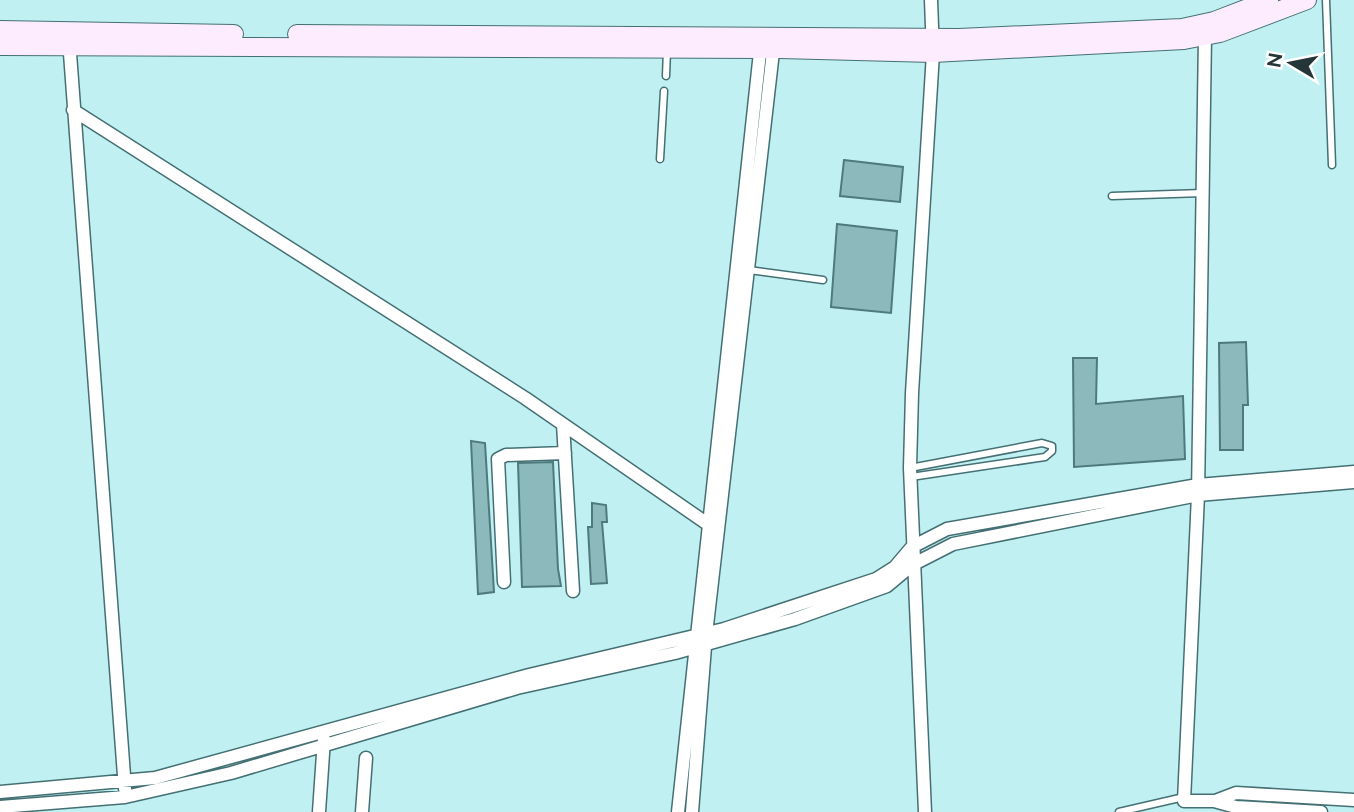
<svg xmlns="http://www.w3.org/2000/svg" width="1354" height="812" font-family="Raleway,sans-serif">
<style>
.building{fill:#8cb9bc;stroke:#4f7a7d;stroke-width:2}
.lines{fill:none;stroke-linecap:round;stroke-linejoin:round}
.lane-casing{stroke:#447073;stroke-width:9}
.street-casing{stroke:#447073;stroke-width:15}
.secondary-casing{stroke:#447073;stroke-width:20}
.lane{stroke:#fff;stroke-width:6}
.street{stroke:#fff;stroke-width:12}
.secondary{stroke:#fcecfe;stroke-width:18}
</style>
<rect width="100%" height="100%" fill="#c1f0f3"/>
<!-- building -->
<path class="building" d="M844,160L903,167L900,202L840,196Z
M837,224L897,231L891,313L831,307Z
M1246,342L1248,405H1243V450H1220L1219,343Z
M1073,358H1097L1096,404L1183,396L1185,459L1074,467Z
M471,441L485,443L494,592L478,594Z
M553,462L558,569L561,586L522,587L518,463Z
M592,503L606,505L607,522H602L607,583L591,584L588,527H592Z"/>
<g class="lines">
<defs>
<path id="lane" d="M1326,0L1332,165
M666,76L667,50
M660,159L664,91
M1112,196L1203,193
M749,270L823,280
M910,468L1042,443L1052,446V451L1045,457L911,477
M1119,812L1184,797"/>
<path id="street" d="M1205,36L1198,495L1184,801H1214L1236,807L1321,812
M69,40L125,789
M73,110L525,398L712,527
M563,424L573,591
M504,582L498,459L506,455L565,453
M0,792L155,778L529,675L724,629L876,579L895,567L912,547L947,529L1198,485L1354,472
M1215,801L1236,793L1354,800
M0,807L125,797L231,773L517,688L675,653L795,619L887,586L912,565L953,544L1198,495L1354,482
M319,812L324,739
M362,812L366,758
M678,812L761,43
M692,812L706,634L774,43
M925,812L910,468L912,393L933,53L931,0"/>
<path id="secondary" d="M0,30L234,34
M297,34L959,38L1182,28L1214,21L1269,0
M0,46L780,49L933,53L1184,40L1220,33L1307,0"/>
</defs>
<!-- lane casing -->
<use href="#lane" class="lane-casing"/>
<!-- street casing -->
<use href="#street" class="street-casing"/>
<!-- secondary casing -->
<use href="#secondary" class="secondary-casing"/>
<!-- lane -->
<use href="#lane" class="lane"/>
<!-- street -->
<use href="#street" class="street"/>
<!-- secondary -->
<use href="#secondary" class="secondary"/>
</g>
<!-- north arrow -->
<g transform="translate(1291 63) rotate(280)" stroke="#ffffff" stroke-width="5" paint-order="stroke">
<path d="M0-5L12 26L0 18L-12 26Z" fill="#243637"/>
<text y="-10" font-size="19" font-weight="bold" text-anchor="middle" fill="#243637">N</text>
</g>
</svg>
